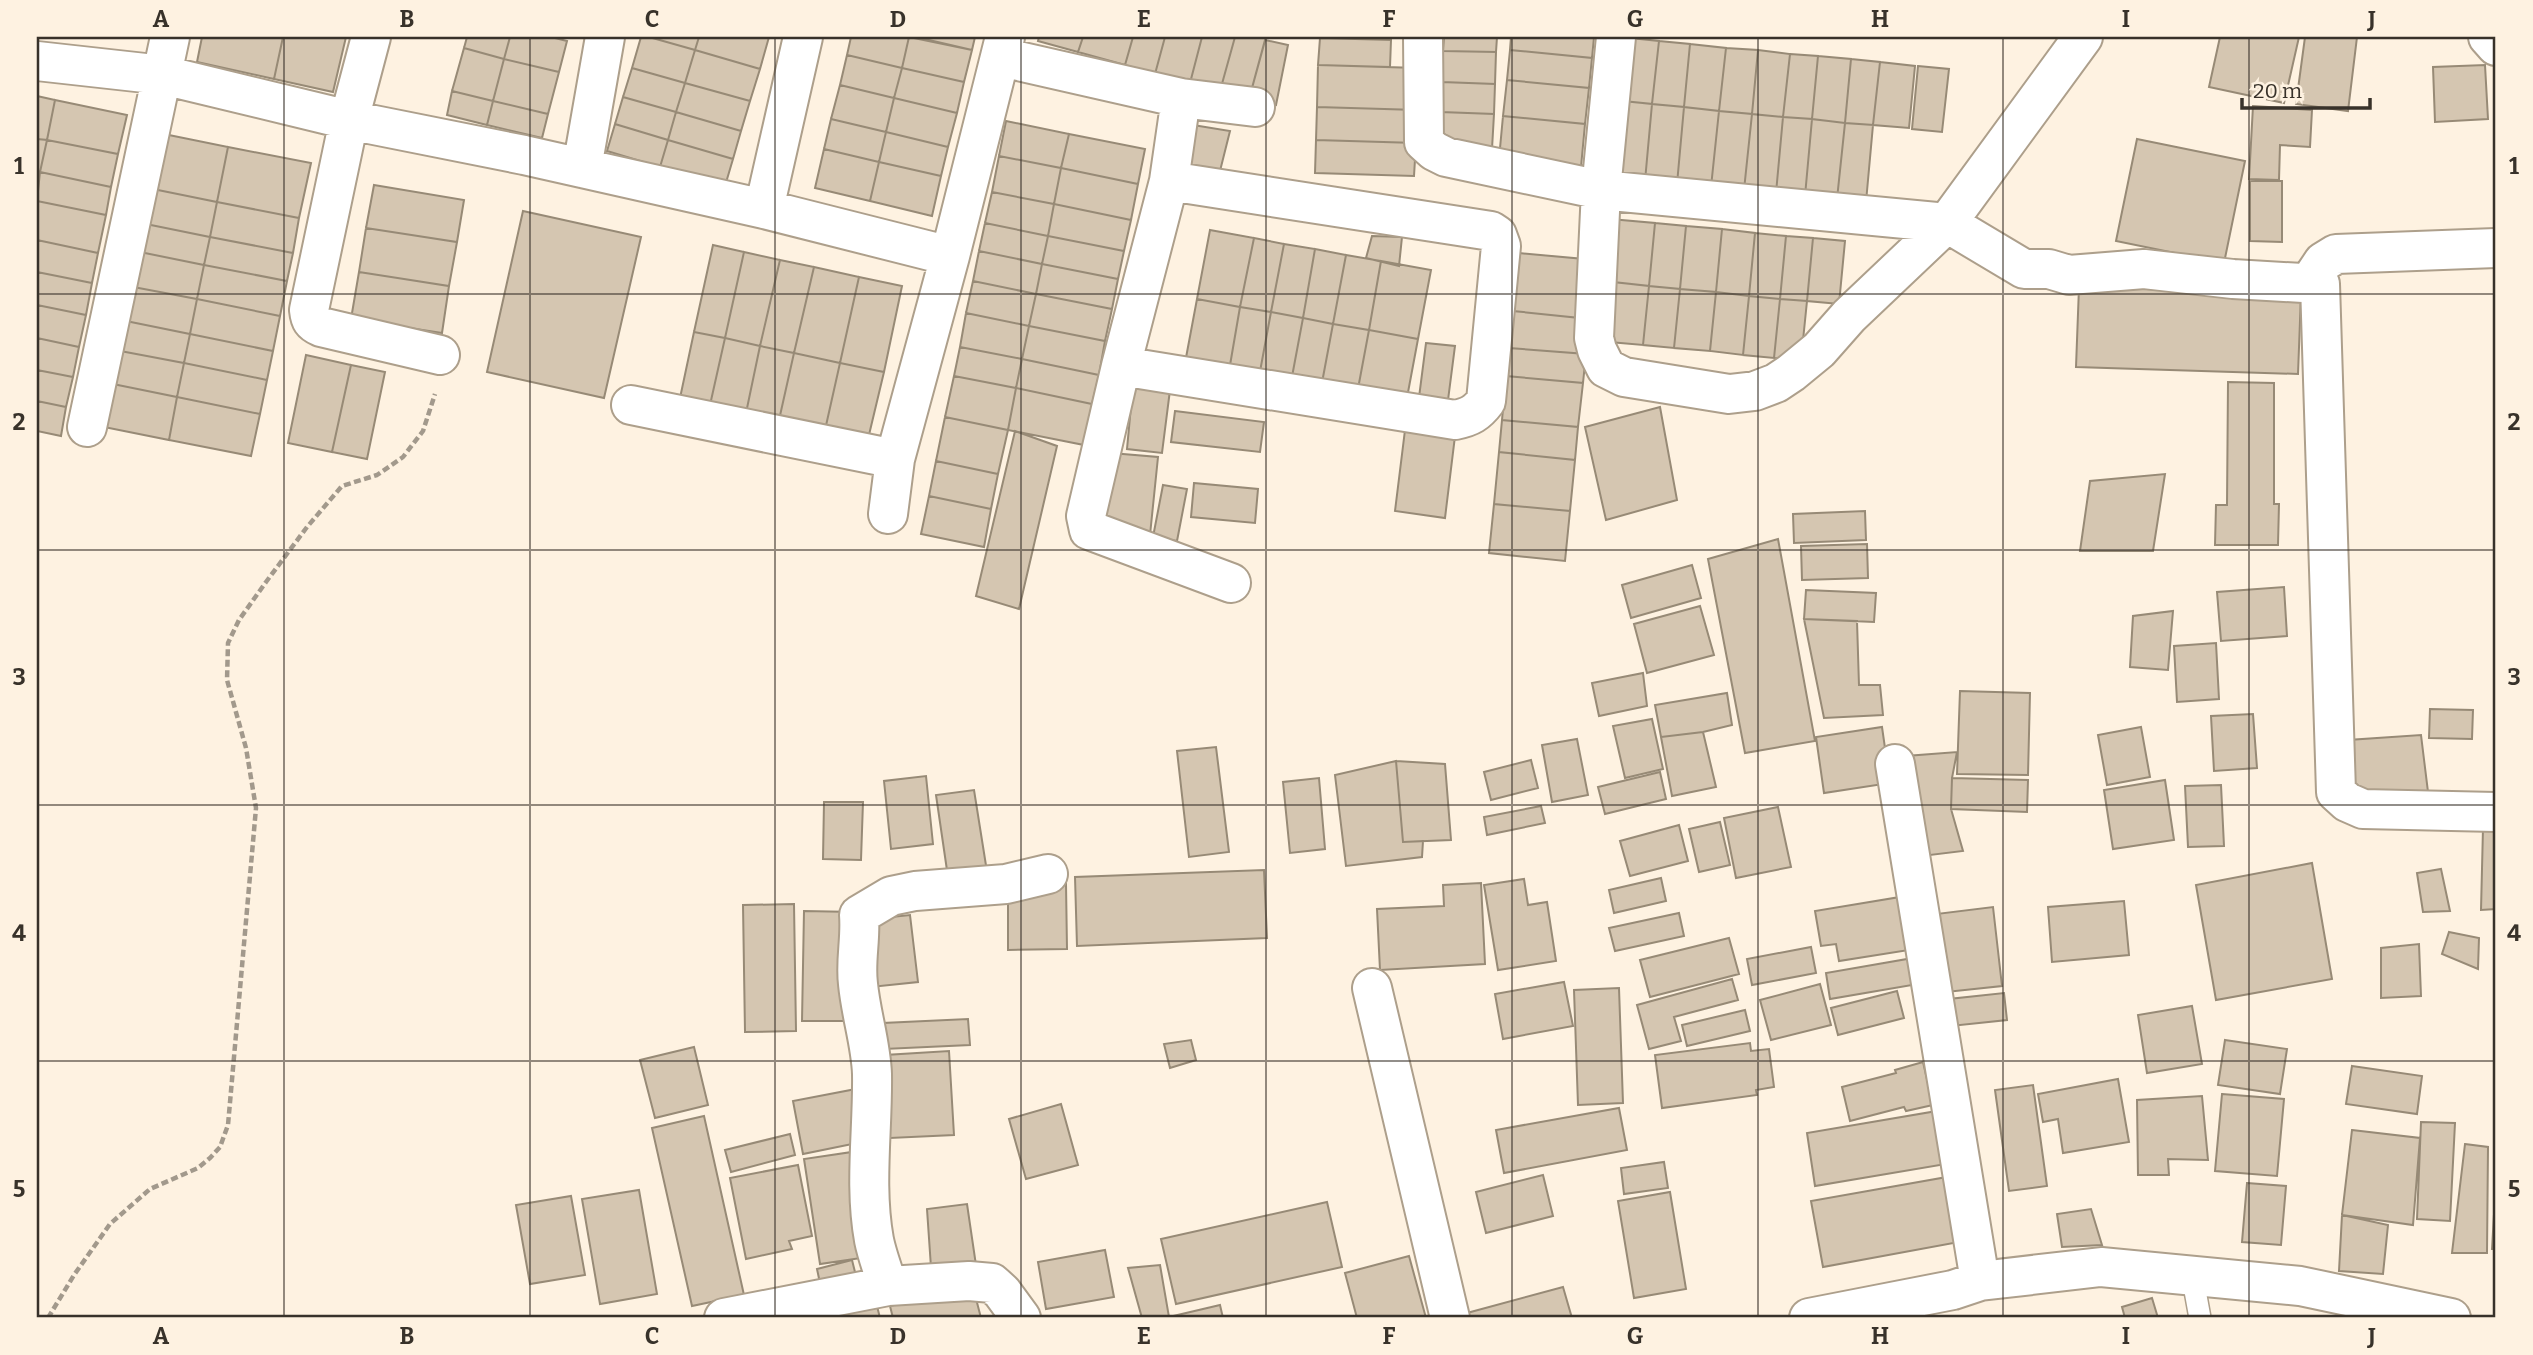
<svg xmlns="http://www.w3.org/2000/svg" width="2533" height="1355" font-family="Bitter,serif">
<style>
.building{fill:#d5c6b1;stroke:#978a76;stroke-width:2}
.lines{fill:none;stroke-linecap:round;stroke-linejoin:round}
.service-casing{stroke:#ad9f8b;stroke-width:24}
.minor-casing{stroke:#ad9f8b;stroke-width:42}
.path{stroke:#a2998c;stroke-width:4.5;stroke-dasharray:7 3.5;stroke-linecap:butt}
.service{stroke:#fff;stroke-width:21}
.minor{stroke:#fff;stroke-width:38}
.grid{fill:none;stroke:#38322a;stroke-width:2;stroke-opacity:0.55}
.neatline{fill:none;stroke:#38322a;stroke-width:2.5}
.grid-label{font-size:23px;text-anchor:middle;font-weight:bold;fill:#38322a}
</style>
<rect width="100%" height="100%" fill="#fef2e1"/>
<!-- building -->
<path class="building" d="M202,37H283L274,79L197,62Z
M283,37H346L333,92L274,79Z
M467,37H510L504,59L464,48Z
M510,37H551L567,41L559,72L504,59Z
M641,37H649L695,50L685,83L632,68Z
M649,37H699L695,50Z
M699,37H769L760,69L695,50Z
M851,37H909L902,68L847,55Z
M909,37L972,50L964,82L902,68Z
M916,37H975L972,50Z
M1039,37H1083L1078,52L1038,41Z
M1083,37H1133L1125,65L1078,52Z
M1133,37H1165L1155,74L1125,65Z
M1165,37H1202L1190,83L1155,74Z
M1202,37H1235L1220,91L1190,83Z
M1235,37H1266L1249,99L1220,91Z
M1444,37H1497L1496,52L1443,51Z
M1511,37H1594L1592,58L1510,50Z
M2220,37H2299L2284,103L2209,87Z
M2305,37H2357L2348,111L2296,104Z
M1320,38L1391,40L1390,67L1318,65Z
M1630,38L1659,41L1652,104L1623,101Z
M1265,40L1288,45L1276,105L1249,99Z
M1659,41L1690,44L1684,107L1652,104Z
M1690,44L1726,48L1719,111L1684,107Z
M464,48L504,59L493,101L452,91Z
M1726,48L1758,50L1752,114L1719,111Z
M695,50L760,69L750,101L685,83Z
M1510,50L1592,58L1589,88L1507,80Z
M1758,50L1790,54L1783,117L1752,114Z
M1443,51L1496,52L1495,84L1442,82Z
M1790,54L1818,56L1812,119L1783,117Z
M847,55L902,68L894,98L840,85Z
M1818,56L1851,59L1845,123L1812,119Z
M504,59L559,72L548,114L493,101Z
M1851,59L1880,62L1873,125L1845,123Z
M1880,62L1915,66L1909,128L1873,125Z
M1318,65L1418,68L1417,110L1317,107Z
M2485,65L2488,119L2435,122L2433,67Z
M1918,66L1949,69L1942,132L1912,129Z
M632,68L685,83L676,112L623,97Z
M902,68L964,82L957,113L894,98Z
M1507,80L1589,88L1585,124L1503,116Z
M1442,82L1495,84L1494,114L1441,112Z
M685,83L750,101L741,131L676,112Z
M840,85L894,98L886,132L831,119Z
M452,91L493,101L487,125L447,115Z
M37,96L55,100L47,140L37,139Z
M623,97L676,112L668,140L615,124Z
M894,98L957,113L948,147L886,132Z
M55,100L127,115L118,154L47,140Z
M493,101L548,114L542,138L487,125Z
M1623,101L1652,104L1645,181L1616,178Z
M1652,104L1684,107L1677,184L1645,181Z
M2253,106L2312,110L2310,147L2280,145L2279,180L2249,179Z
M1317,107L1417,110L1416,143L1316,140Z
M1684,107L1719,111L1711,187L1677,184Z
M1719,111L1752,114L1744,190L1711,187Z
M676,112L741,131L733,159L668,140Z
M1441,112L1494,114L1492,149L1439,147Z
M1752,114L1783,117L1776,193L1744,190Z
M1503,116L1585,124L1581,167L1499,159Z
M1783,117L1812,119L1805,196L1776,193Z
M831,119L886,132L879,162L824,149Z
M1812,119L1845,123L1837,199L1805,196Z
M1006,121L1069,134L1061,168L999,156Z
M1845,123L1873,125L1866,202L1837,199Z
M615,124L668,140L660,167L607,151Z
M1193,125L1230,131L1218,179L1185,174Z
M886,132L948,147L941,176L879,162Z
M159,133L228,147L217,202L148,188Z
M1069,134L1145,149L1138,184L1061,168Z
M37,139L47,140L40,172H37Z
M2137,139L2245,161L2224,263L2116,241Z
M47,140L118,154L111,187L40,172Z
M668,140L733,159L725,186L660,167Z
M1316,140L1416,143L1414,176L1315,173Z
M228,147L311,163L299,218L217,202Z
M824,149L879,162L870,201L815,188Z
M999,156L1061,168L1054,204L992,192Z
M879,162L941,176L932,216L870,201Z
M1061,168L1138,184L1131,220L1054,204Z
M40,172L111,187L106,215L37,201Z
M2250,181H2282V242L2250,241Z
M374,185L464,200L457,242L366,228Z
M148,188L217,202L210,237L141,223Z
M992,192L1054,204L1048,236L985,223Z
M37,201L106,215L98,253L37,240Z
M217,202L299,218L293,253L210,237Z
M1054,204L1131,220L1124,251L1048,236Z
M523,211L641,237L604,398L487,372Z
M1610,219L1655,223L1649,286L1604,281Z
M141,223L210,237L204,265L135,251Z
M985,223L1048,236L1042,264L979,251Z
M1655,223L1686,226L1680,289L1649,286Z
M1686,226L1722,229L1716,292L1680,289Z
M366,228L457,242L449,286L359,272Z
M1722,229L1755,233L1749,296L1716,292Z
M1210,230L1254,238L1240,307L1197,299Z
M1755,233L1786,236L1780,299L1749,296Z
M1048,236L1124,251L1118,279L1042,264Z
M1372,236L1402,237L1399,266L1366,258Z
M1786,236L1813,238L1807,301L1780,299Z
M210,237L293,253L287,281L204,265Z
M1254,238L1284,244L1271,312L1240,307Z
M1813,238L1845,241L1839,304L1807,301Z
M37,240L98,253L92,283L37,272Z
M1284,244L1315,249L1303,318L1271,312Z
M713,245L744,252L725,338L694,332Z
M1315,249L1346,255L1333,324L1303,318Z
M135,251L204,265L197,299L128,286Z
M979,251L1042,264L1036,294L973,281Z
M744,252L780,260L760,346L725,338Z
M1519,253L1595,260L1589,319L1513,311Z
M1346,255L1381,261L1369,330L1333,324Z
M780,260L814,267L794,353L760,346Z
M1381,261L1431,270L1418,339L1369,330Z
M1042,264L1118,279L1112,309L1036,294Z
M204,265L287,281L280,316L197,299Z
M814,267L859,277L840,363L794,353Z
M37,272L92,283L86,315L37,305Z
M359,272L449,286L442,333L351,319Z
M859,277L902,286L884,372L840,363Z
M973,281L1036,294L1029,326L966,313Z
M1604,281L1649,286L1643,345L1598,341Z
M128,286L197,299L190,334L121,320Z
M1649,286L1680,289L1674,348L1643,345Z
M2079,287L2301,294L2298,374L2076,367Z
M1680,289L1716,292L1710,351L1674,348Z
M1716,292L1749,296L1743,355L1710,351Z
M1036,294L1112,309L1105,341L1029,326Z
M1749,296L1780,299L1774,358L1743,355Z
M197,299L280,316L273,351L190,334Z
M1197,299L1240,307L1229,371L1185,363Z
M1780,299L1807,301L1801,360L1774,358Z
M37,305L86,315L79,347L37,338Z
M1240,307L1271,312L1259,377L1229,371Z
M1513,311L1589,319L1586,354L1509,348Z
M1271,312L1303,318L1291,382L1259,377Z
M966,313L1029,326L1022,359L960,347Z
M1303,318L1333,324L1321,388L1291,382Z
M121,320L190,334L184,363L115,350Z
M1333,324L1369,330L1357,394L1321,388Z
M1029,326L1105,341L1099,375L1022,359Z
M1369,330L1418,339L1406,403L1357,394Z
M694,332L725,338L710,405L680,398Z
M190,334L273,351L267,380L184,363Z
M37,338L79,347L73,377L37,370Z
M725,338L760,346L746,413L710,405Z
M1426,343L1455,346L1447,408L1418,405Z
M760,346L794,353L779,420L746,413Z
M960,347L1022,359L1016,388L954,376Z
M1509,348L1586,354L1583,383L1506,376Z
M115,350L184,363L177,397L108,383Z
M794,353L840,363L825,430L779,420Z
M306,355L351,365L332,452L288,443Z
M1022,359L1099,375L1092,404L1016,388Z
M184,363L267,380L260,414L177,397Z
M840,363L884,372L868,439L825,430Z
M351,365L385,372L367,459L332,452Z
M37,370L73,377L66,407L37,401Z
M954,376L1016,388L1008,430L945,417Z
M1506,376L1583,383L1578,427L1502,420Z
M2228,382L2274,383V504H2279L2278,545H2215L2216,505H2227Z
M108,383L177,397L169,440L99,426Z
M1133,385L1170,390L1162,453L1127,449Z
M1016,388L1092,404L1084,445L1008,430Z
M177,397L260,414L251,456L169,440Z
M37,401L66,407L61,436L37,431Z
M1660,407L1677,500L1606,520L1585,427Z
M1175,411L1264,422L1260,452L1171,442Z
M945,417L1008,430L998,474L936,461Z
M1502,420L1578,427L1575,460L1499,452Z
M1405,430L1455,436L1445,518L1395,511Z
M1015,431L1057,446L1019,609L976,596Z
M1499,452L1575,460L1570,511L1494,504Z
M1111,453L1158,457L1150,535L1103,530Z
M936,461L998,474L991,509L929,496Z
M2165,474L2153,551H2080L2090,481Z
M1194,483L1258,489L1255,523L1191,517Z
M1163,485L1187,489L1177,541L1153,537Z
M929,496L991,509L984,547L921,534Z
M1494,504L1570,511L1565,561L1489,553Z
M1865,511L1866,540L1794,543L1793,514Z
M1778,539L1815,741L1745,753L1708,559Z
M1867,544L1868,578L1802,580L1801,546Z
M1692,565L1701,598L1631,618L1622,585Z
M2284,587L2287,636L2221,641L2217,592Z
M1806,590L1876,593L1874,622L1804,619Z
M1700,606L1714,655L1647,673L1634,624Z
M2173,611L2168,670L2130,667L2133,616Z
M1804,619L1857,621L1859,685H1880L1883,715L1824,718Z
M2216,643L2219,699L2177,702L2174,646Z
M1643,673L1647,706L1599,716L1592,683Z
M1960,691L2030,693L2028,775L1957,774Z
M1727,693L1732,725L1703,732L1661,737L1655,705Z
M2430,709L2473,710L2472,739L2429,738Z
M2253,714L2257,768L2214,771L2211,716Z
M1652,719L1663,769L1625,778L1613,726Z
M1882,727L1890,783L1824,793L1816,737Z
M2141,727L2150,777L2107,785L2098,735Z
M1703,732L1716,787L1672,796L1661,737Z
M2421,735L2428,792L2351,790L2348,740Z
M1577,739L1588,795L1552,802L1542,745Z
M1216,747L1229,852L1189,857L1177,751Z
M1957,752L1952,778L1951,809L1963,851L1922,856L1906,756Z
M1531,760L1538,788L1491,800L1484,772Z
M1396,761L1445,764L1451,840L1403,842Z
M1396,761L1403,842L1423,841L1422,857L1346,866L1335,775Z
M1660,772L1666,799L1605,814L1598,787Z
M926,776L933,844L891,849L884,781Z
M1319,778L1325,849L1290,853L1283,782Z
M1952,778L2028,780L2027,812L1951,809Z
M2165,780L2174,840L2113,849L2104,790Z
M2221,785L2224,846L2188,847L2185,786Z
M974,790L988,878L949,884L936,795Z
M824,802H863L861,860L823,859Z
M1541,806L1545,823L1487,835L1484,817Z
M1778,807L1791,867L1736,878L1724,818Z
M1720,822L1730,865L1699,872L1689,829Z
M1679,825L1688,861L1630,876L1620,841Z
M2483,828H2496V909L2481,910Z
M2312,863L2332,979L2216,1000L2196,885Z
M2441,869L2450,911L2423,912L2417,873Z
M1264,870L1267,938L1077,946L1075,877Z
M1661,878L1666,901L1614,913L1609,890Z
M1524,879L1528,905L1547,902L1556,961L1498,970L1484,885Z
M1481,883L1485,964L1380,970L1377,909L1444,906L1443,885Z
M1066,884L1067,949L1008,950V885Z
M1900,897L1909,950L1839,961L1836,944L1821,946L1815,911Z
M2124,901L2129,955L2052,962L2048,907Z
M794,904L796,1031L745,1032L743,905Z
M1993,907L2002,986L1937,993L1928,915Z
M804,911L855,912L853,1021H802Z
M1679,913L1684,936L1615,951L1609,928Z
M910,915L918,982L871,987L863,920Z
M2449,932L2479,938L2478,969L2442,954Z
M1729,938L1739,974L1650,997L1640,960Z
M2419,944L2421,996L2381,998V948Z
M1811,947L1816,973L1752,985L1747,959Z
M1913,958L1918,984L1830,999L1826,973Z
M1732,979L1738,1000L1674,1017L1681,1041L1649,1049L1637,1005Z
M1564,982L1573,1026L1503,1039L1495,994Z
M1820,984L1831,1025L1771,1040L1760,1000Z
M1619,988L1623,1103L1578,1105L1574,990Z
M1897,991L1904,1018L1838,1035L1831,1008Z
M2004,993L2007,1020L1951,1026L1949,999Z
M2192,1006L2202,1064L2147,1073L2138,1015Z
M1745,1010L1750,1031L1687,1046L1682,1025Z
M968,1019L970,1045L884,1049L883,1023Z
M1191,1040L1196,1060L1170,1068L1164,1044Z
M2225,1040L2287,1049L2280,1094L2218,1085Z
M1750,1043L1751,1051L1769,1049L1774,1087L1756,1090L1757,1095L1662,1108L1655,1055Z
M694,1047L708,1105L655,1118L640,1060Z
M949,1051L954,1135L890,1138L885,1055Z
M1923,1062L1933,1105L1906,1111L1904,1107L1850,1121L1842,1087L1896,1073L1895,1070Z
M2352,1066L2422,1076L2417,1114L2346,1104Z
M2118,1079L2129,1142L2063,1153L2058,1119L2043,1122L2038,1094Z
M2033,1085L2047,1186L2009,1191L1995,1090Z
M856,1089L867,1141L803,1154L793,1101Z
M2222,1094L2284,1099L2277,1176L2215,1171Z
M2202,1096L2208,1160L2168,1159L2169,1175H2138L2137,1100Z
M1061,1104L1078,1165L1026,1179L1009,1119Z
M1619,1108L1627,1150L1504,1173L1496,1130Z
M1937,1111L1946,1164L1815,1186L1807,1133Z
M704,1116L744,1295L692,1306L652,1128Z
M2421,1122L2455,1123L2450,1221L2417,1219Z
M2352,1130L2420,1138L2413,1225L2342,1215Z
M790,1134L795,1155L731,1172L725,1150Z
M2465,1144L2488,1147L2487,1253H2452Z
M852,1152L868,1257L820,1264L804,1159Z
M1664,1162L1668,1188L1624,1194L1621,1168Z
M798,1165L812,1236L789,1241L792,1249L746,1259L730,1178Z
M1543,1175L1553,1216L1486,1233L1476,1192Z
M1947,1177L1959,1242L1823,1267L1811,1201Z
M2496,1179V1249H2492Z
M2247,1183L2286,1186L2281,1245L2242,1242Z
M639,1190L657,1294L600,1304L582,1199Z
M1670,1192L1686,1289L1634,1298L1618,1201Z
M571,1196L585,1275L530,1284L516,1205Z
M1327,1202L1342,1267L1176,1304L1161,1239Z
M967,1204L977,1272L932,1282L927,1209Z
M2091,1209L2102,1245L2062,1247L2057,1214Z
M2342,1215L2388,1225L2383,1274L2339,1271Z
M1105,1250L1114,1297L1046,1309L1038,1262Z
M1409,1256L1426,1318H1357L1345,1273Z
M852,1260L857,1280L821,1288L817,1269Z
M1160,1265L1169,1317L1142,1318L1128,1268Z
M973,1287L981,1318H893L890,1306Z
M1563,1287L1572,1318H1457L1456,1316Z
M874,1294L880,1318H842L838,1302Z
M2152,1298L2158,1318H2125L2122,1307Z
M1220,1305L1223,1318H1166L1169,1317Z"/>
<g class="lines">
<defs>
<path id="service" d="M2192,1274L2200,1318"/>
<path id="minor" d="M371,37L349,120L309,310C310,320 312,323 321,327L440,355
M1423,37L1424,142L1434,151L1446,157L1601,190L1947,223L2024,269H2049L2069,275L2144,269L2233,279L2320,284
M1616,37L1601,190L1594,338L1597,350L1606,368L1624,377L1729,394L1755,391L1776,383L1791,373L1819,350L1849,316L1947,223L2083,37
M2488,37L2496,46
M1001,57L1181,98L1255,107
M37,61L163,75L349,120L524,155L764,209L950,256
M582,168L605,37
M1169,181L1491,231L1497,235L1501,246L1486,401C1477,413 1470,417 1455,420L1121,366L1169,181L1181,98
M764,209L803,37
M2496,248L2336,254L2323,262L2315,274L2320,284L2336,792L2347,802L2363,809L2496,812
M1121,366L1086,516L1089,530L1231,583
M631,405L895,459
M87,427L170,37
M888,514L895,459L950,256L1005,37
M1895,764L1980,1281
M1372,988L1450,1318
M888,1286C883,1271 877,1255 874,1240C864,1185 873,1129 872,1074C871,1044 861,1015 858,984C855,961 861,939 859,915L891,896L915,891L1006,884L1048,874
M724,1318L888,1286L969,1281L992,1283L1002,1292L1021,1318
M1809,1318L1953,1290L1980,1281L2101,1267L2300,1286L2451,1318"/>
</defs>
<!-- service casing -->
<use href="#service" class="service-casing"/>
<!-- minor casing -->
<use href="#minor" class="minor-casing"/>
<!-- path -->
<path class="path" d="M48,1318L74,1275L110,1224L150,1189L198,1168L210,1158L220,1147L228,1125L256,808L246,748L227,680L228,643L239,620L266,582L307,527L342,486L377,475L403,457L423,431L435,394"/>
<!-- service -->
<use href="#service" class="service"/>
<!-- minor -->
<use href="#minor" class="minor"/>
</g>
<!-- grid -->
<path class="grid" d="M284,37V1318M530,37V1318M775,37V1318M1021,37V1318M1266,37V1318M1512,37V1318M1758,37V1318M2003,37V1318M2249,37V1318M37,294H2496M37,550H2496M37,805H2496M37,1061H2496"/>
<!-- border -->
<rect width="2533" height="1355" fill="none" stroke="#fef2e1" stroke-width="77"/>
<!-- scale -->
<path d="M2242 98v10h128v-10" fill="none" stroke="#38322a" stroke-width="3.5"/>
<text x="2253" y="98" font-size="21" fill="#38322a" stroke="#fef2e1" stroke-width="5" paint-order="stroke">20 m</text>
<rect x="38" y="38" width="2456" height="1278" class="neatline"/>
<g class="grid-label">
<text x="161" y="27">A</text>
<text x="407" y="27">B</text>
<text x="652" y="27">C</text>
<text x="898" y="27">D</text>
<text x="1144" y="27">E</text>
<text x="1389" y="27">F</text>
<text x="1635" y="27">G</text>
<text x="1880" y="27">H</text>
<text x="2126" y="27">I</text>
<text x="2372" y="27">J</text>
<text x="19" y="174">1</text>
<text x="2514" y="174">1</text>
<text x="19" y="430">2</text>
<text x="2514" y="430">2</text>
<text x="19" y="685">3</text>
<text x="2514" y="685">3</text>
<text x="19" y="941">4</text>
<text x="2514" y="941">4</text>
<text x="19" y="1197">5</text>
<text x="2514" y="1197">5</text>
<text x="161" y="1344">A</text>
<text x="407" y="1344">B</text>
<text x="652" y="1344">C</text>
<text x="898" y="1344">D</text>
<text x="1144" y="1344">E</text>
<text x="1389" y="1344">F</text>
<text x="1635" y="1344">G</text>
<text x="1880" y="1344">H</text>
<text x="2126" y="1344">I</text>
<text x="2372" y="1344">J</text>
</g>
</svg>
